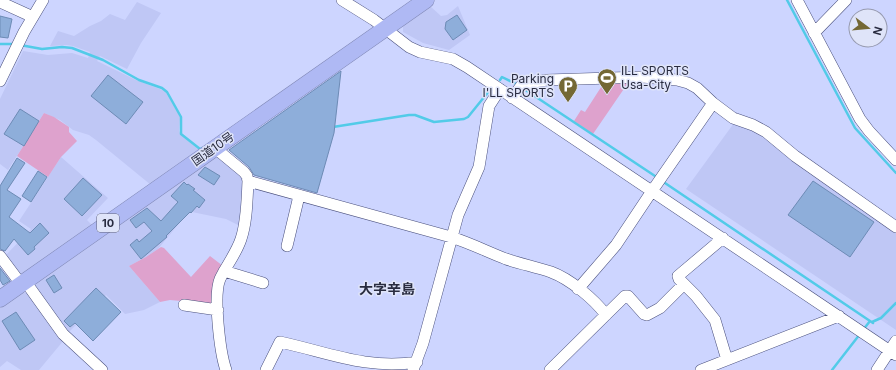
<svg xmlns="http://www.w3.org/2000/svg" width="896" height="370" font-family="Inter,'Noto Sans JP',sans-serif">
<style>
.built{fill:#bfc7f5}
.green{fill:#dea2cd}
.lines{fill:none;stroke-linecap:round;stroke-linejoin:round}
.stream{stroke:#52cbe8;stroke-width:2.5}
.building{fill:#8eaeda;stroke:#6d8bb5}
.minor-casing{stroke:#4a507d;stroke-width:12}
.highway-casing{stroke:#8088b5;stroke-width:17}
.minor{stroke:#fff;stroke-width:11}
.highway{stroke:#afb9f4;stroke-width:16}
.labels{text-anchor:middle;stroke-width:3;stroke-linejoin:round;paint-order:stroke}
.shield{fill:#dfe4f9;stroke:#606378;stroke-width:1}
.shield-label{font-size:11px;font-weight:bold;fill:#292c40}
.poi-label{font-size:12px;fill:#292c40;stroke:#dfe4f9;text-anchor:start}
.street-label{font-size:12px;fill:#292c40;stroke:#dfe4f9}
.quarter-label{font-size:14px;font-weight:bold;fill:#292c40;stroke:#dfe4f9}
</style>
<rect width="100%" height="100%" fill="#cdd5ff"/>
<!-- built -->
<path class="built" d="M137,2L161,13L141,43L127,69L100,56L97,61L136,80L165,91L180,117L179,131L181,135L199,150L151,185L96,140L89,135L73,130L60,120L44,113L8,170L0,164V99L23,51L48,55L72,53L88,58L90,52L73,46L67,45L50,46L58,31L74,36L90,26L101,21L110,14L125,20Z
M430,6L441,16L447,15L458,6L470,35L449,50L423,43L403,32V25Z
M734,123L752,129L807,172L896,232V330L686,189Z
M61,157L108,198L87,220L93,226L21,276L5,256L31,229L19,221Z
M216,157L243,175L240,226L226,219L192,212L186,215L158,249L146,257L129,266L160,302L144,310L125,314L106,295L69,332L56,318L35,288L37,283Z
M22,293H29L64,340L39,370H21L7,361L0,367V308Z"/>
<!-- green -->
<path class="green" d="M630,80L593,134L574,121L581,110L585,112L605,81Z
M44,113L54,117L69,127V132L77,141L61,157L48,177L17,156Z
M161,247L164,248L191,277L210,256L223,266L214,304L170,300L160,302L129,266L146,257Z"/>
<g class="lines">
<!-- stream -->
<path class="stream" d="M787,0L855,128L896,173
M0,44H15
M20,45L42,49L62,47L72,48L103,60L139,80L162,88L167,92L181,117V134L200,149L202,148
M500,80L502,77L518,85
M524,89L658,178
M333,127L409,115H415L434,122L464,119L468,117L489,91
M662,181L873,323
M872,322L881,318L896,303
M863,330L870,321
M832,370L860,334"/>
</g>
<!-- building -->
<path class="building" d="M457,15L467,30L453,40L445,29L446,22Z
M0,16L12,19L8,38L0,37Z
M341,71L334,133L317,193L254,175L249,167L229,150Z
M108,75L143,102L126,124L91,96Z
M20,109L39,121L24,146L4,134Z
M17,158L25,163L7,190L21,199L9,217L30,233L40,223L49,233L34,247L35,249L28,255L14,239L5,251L0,249V186Z
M205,167L220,176L214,185L198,175Z
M38,171L47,177L31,202L22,196Z
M83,178L102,195L82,216L64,199Z
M813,181L874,222L850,257L788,215Z
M184,182L187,185L188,184L195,189L193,190L205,200L199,208L197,206L191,213L190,212L166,236L167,237L141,259L130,245L137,239L139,242L152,231L144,222L136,228L130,220L147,208L161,221L178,202L171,196Z
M0,268L10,281L3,285L0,280Z
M54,275L62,288L54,293L46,280Z
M96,288L121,312L93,341L75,323L70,327L64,321Z
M16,312L35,340L20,350L2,321Z"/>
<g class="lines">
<defs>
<path id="minor" d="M342,0L374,20L409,47L420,52L453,59L467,67L896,355
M797,0L860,119L869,131L896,160
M0,2L33,17
M814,33L846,0
M0,81L24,32L43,0
M512,98L521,86L534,82L547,80L642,77L677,80L688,83L697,88L713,103L733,118L753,125L766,132L795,156L896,227
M215,148L244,172L247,176L248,181C247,200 247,221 241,239C236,254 226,266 220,279C213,295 220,353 226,370
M248,181L451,237C470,243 488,252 506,259C521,264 536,267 551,272C570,279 594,299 606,315
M723,238L678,276L679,279L696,296L715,320L727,360
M287,246L299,196
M0,256L21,284
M224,271L263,283
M25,281L63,334L102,370
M578,289L616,245L652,191L713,103
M184,305L218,310
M266,370L280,342C327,352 367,370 417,362
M413,370L423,343L458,215L479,167L489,106L500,89
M550,370L625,296H628L644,314L647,315L660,308L684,284
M701,370L839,316
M877,370L896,341"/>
<path id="highway" d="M0,299L426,0"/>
</defs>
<!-- minor casing -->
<use href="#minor" class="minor-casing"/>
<!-- highway casing -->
<use href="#highway" class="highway-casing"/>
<!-- minor -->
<use href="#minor" class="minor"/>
<!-- highway -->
<use href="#highway" class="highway"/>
</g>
<!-- icons -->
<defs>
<symbol id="stadium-pin" viewBox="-11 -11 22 30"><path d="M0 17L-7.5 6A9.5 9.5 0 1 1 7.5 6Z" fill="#746835" stroke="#dfe4f9"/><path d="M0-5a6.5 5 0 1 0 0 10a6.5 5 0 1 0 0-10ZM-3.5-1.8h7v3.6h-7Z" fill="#fff"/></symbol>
<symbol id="parking-pin" viewBox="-11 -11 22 30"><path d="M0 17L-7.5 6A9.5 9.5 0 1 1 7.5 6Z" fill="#746835" stroke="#dfe4f9"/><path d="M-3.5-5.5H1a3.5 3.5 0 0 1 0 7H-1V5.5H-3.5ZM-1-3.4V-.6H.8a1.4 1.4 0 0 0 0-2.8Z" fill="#fff"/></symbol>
</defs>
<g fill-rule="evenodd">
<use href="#stadium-pin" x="596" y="67" width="22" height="30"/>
<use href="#parking-pin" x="557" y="75" width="22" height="30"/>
</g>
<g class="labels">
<!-- shield labels -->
<rect class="shield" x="97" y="214" width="22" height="18" rx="3"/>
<g class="shield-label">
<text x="108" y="227">10</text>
</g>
<!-- poi labels -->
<g class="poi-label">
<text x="621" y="75">ILL SPORTS<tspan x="621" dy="14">Usa-City</tspan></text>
<text x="554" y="83" text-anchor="end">Parking<tspan x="554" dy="14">I'LL SPORTS</tspan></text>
</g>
<!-- street labels -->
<g class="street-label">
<text transform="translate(213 149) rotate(-35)" y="4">国道10号</text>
</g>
<!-- quarter labels -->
<g class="quarter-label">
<text x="387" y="294">大字辛島</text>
</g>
</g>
<!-- north arrow -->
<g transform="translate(868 28) rotate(106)"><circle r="19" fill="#dfe4f9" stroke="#969aaf"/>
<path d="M0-3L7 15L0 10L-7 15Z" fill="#746835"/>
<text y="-6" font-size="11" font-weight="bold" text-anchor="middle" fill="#292c40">N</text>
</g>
</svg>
